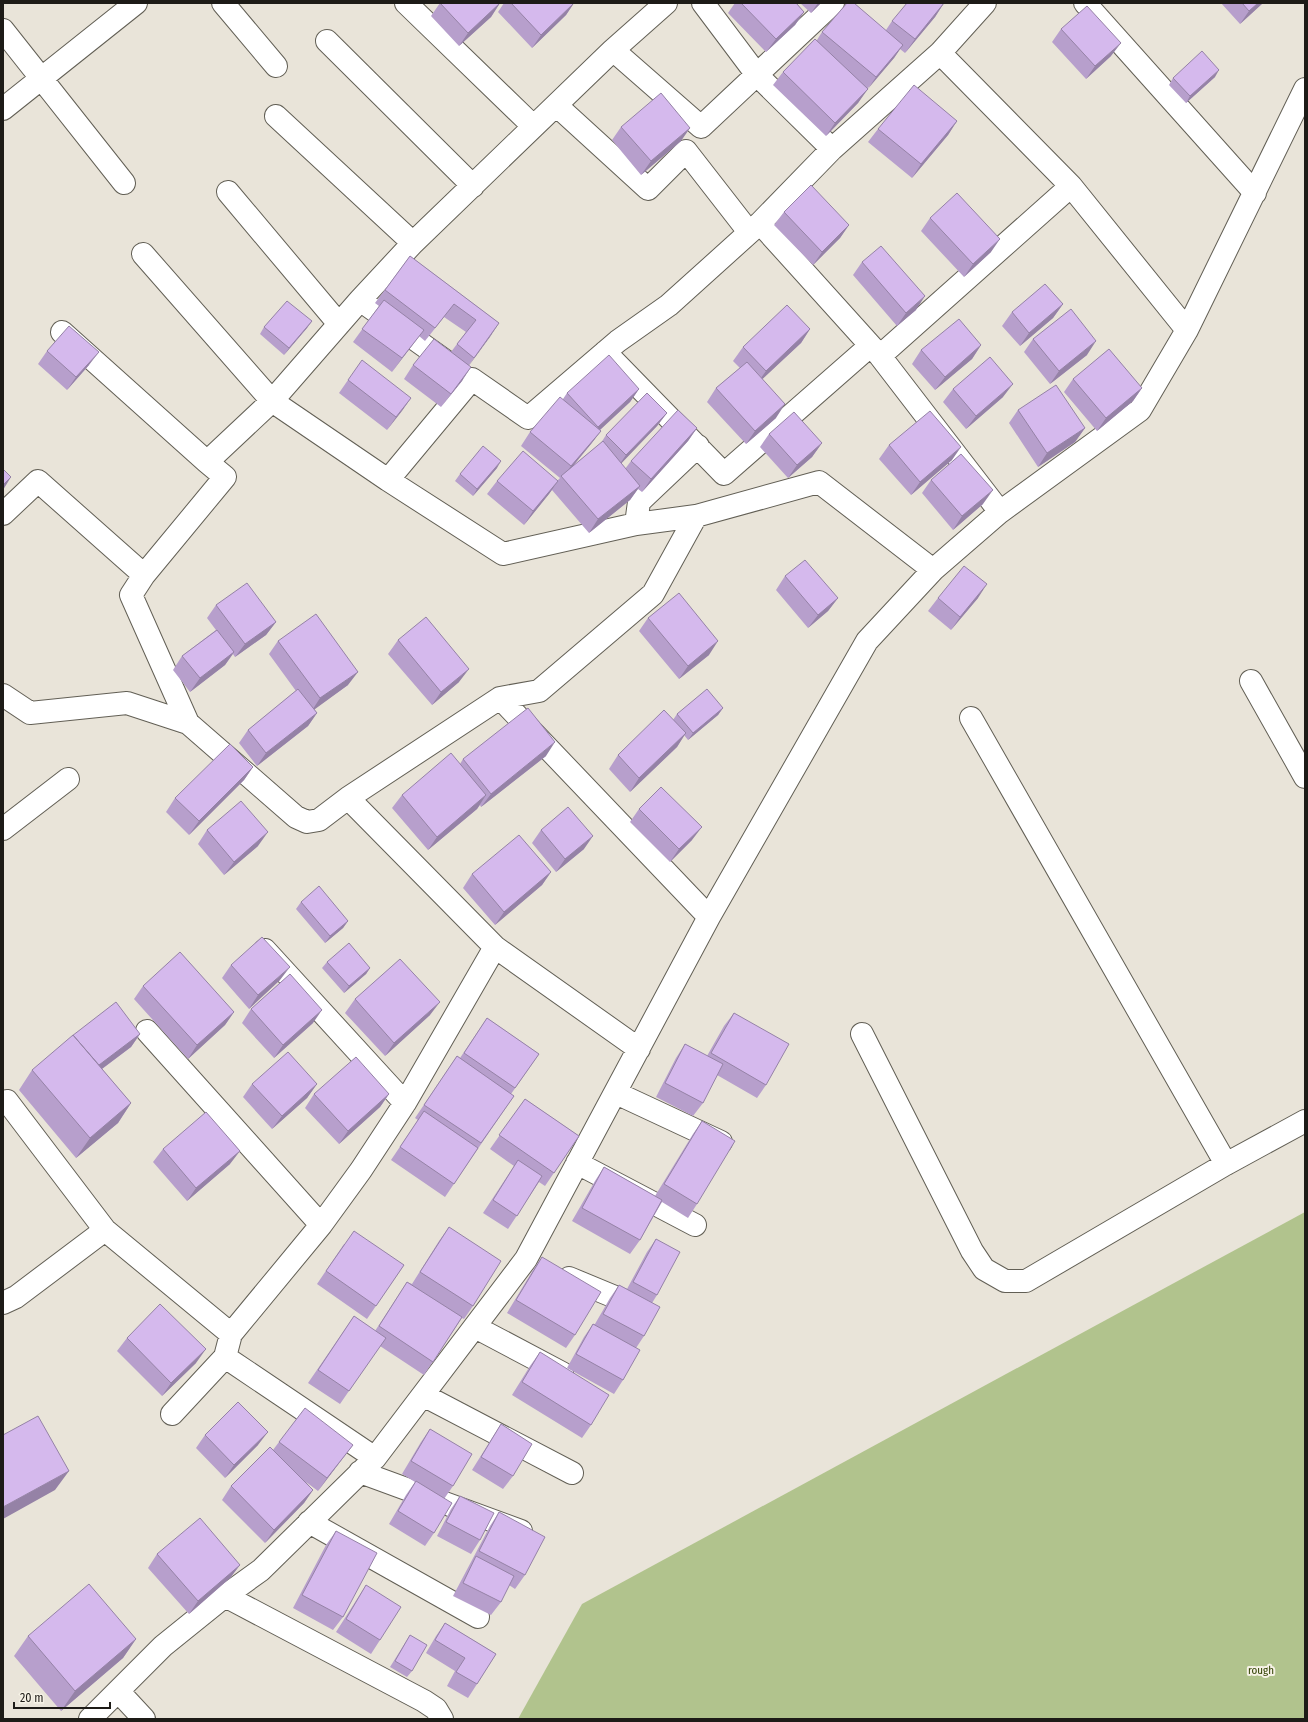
<svg xmlns="http://www.w3.org/2000/svg" width="1308" height="1722" font-family="'Fira Sans Condensed',sans-serif">
<style>
.green{fill:#b1c38d}
.lines{fill:none;stroke-linecap:round;stroke-linejoin:round}
.minor-casing{stroke:#625f55;stroke-width:24}
.minor{stroke:#fff;stroke-width:22}
.wall{fill:#b79fcc}
.shaded-wall{fill:#9582a6}
.building{fill:#d5b9ed;stroke:#9582a6}
.labels{text-anchor:middle;stroke-width:4;stroke-linejoin:round;paint-order:stroke}
.park-label{font-size:11px;fill:#304000;stroke:#f6f2e6}
</style>
<rect width="100%" height="100%" fill="#e9e4d9"/>
<!-- green -->
<path class="green" d="M1305,1212V1719H518L582,1604Z"/>
<g class="lines">
<defs>
<path id="minor" d="M223,3L276,66
M406,3L533,126
M703,3L757,75L832,149
M1085,3L1255,193
M3,30L124,183
M327,41L473,186
M613,50L701,127L833,3
M940,53L1071,186L1187,330
M556,105L648,189L686,151L749,232
M3,109L136,3
M276,116L413,243
M228,192L339,324
M760,223L880,356L1000,512
M143,254L272,401L388,480L503,554L636,524L696,516L819,482L933,570
M360,300L451,365
M62,332L207,462
M605,352L724,474L870,346
M880,356L1071,186
M388,480L472,379L528,418L618,341L669,305L760,223L832,149L940,53L985,3
M3,514L38,481L144,575
M636,524L639,502L698,446
M1251,681L1305,777
M3,695L30,713L127,703L188,723L296,817L307,822L319,820L348,798L500,698L539,691L653,594L696,516
M500,698L709,917
M971,718L1226,1164
M188,723L131,595L144,575L225,477L207,462L272,401L360,300L413,243L613,50L666,3
M348,798L495,947L405,1103L361,1170L321,1225L231,1334L225,1357L375,1458
M3,829L68,779
M495,947L639,1049
M265,950L405,1103
M147,1031L321,1225
M862,1034L972,1251L984,1269L1005,1281H1026L1226,1164L1305,1121
M616,1093L721,1142
M7,1101L105,1230
M577,1163L695,1225
M569,1278L639,1307
M3,1303L16,1297L105,1230L231,1334
M475,1327L562,1373
M423,1395L572,1473
M172,1414L225,1357
M360,1472L521,1531
M309,1522L478,1617
M225,1596L424,1701L436,1709L442,1719
M118,1691L144,1719
M90,1719L163,1646L225,1596L261,1570L375,1458L526,1259L709,917L867,641L933,570L1000,512L1140,410L1187,330L1305,89"/>
</defs>
<!-- minor casing -->
<use href="#minor" class="minor-casing"/>
<!-- minor -->
<use href="#minor" class="minor"/>
</g>
<!-- wall -->
<path class="wall" d="M440,3H500L491,17L459,46L431,16Z
M504,3H574L566,15L532,48L498,12Z
M735,3H796L804,12L795,25L766,52L728,13Z
M800,3H821L811,13Z
M944,3L935,17L905,53L900,49L894,58L867,89L858,103L826,136L773,85L783,72L817,40L822,32L886,30L892,21Z
M1221,3H1263L1240,24Z
M1061,29L1111,56L1086,79L1052,42Z
M1215,77L1186,103L1169,85L1173,78Z
M957,121L948,135L912,178L868,142L878,129Z
M621,127L681,141L641,175L612,140Z
M784,212L849,225L840,238L813,265L774,225Z
M930,218L991,252L964,277L921,231Z
M410,256L499,323L469,365L462,381L441,407L404,379L413,365L451,352L466,332L444,317L425,341L419,336L392,372L353,342L379,306L375,303Z
M862,262L916,310L897,326L853,275Z
M1063,304L1053,318L1020,346L1002,326L1012,312Z
M312,321L307,328L284,355L260,334L264,327Z
M810,329L801,343L762,379L776,418L746,444L707,402L716,388L740,368L733,361L743,347Z
M1033,339L1087,355L1050,384L1024,352Z
M981,345L972,359L935,390L912,364L921,350Z
M47,351L89,365L67,390L38,364Z
M1073,379L1142,388L1133,401L1097,431L1064,392Z
M348,380L411,398L387,430L339,393Z
M639,389L630,402L600,430L601,431L591,444L573,466L601,443L606,435L667,413L657,426L621,463L625,469L631,461L697,428L688,441L642,492L638,489L630,500L589,533L552,490L524,525L487,494L497,481L558,480L560,478L521,446L530,432L563,399L567,393Z
M953,389L1003,397L966,429L943,402Z
M1018,410L1085,428L1075,442L1038,467L1009,423Z
M769,434L822,443L812,457L788,478L760,447Z
M889,445L952,460L911,495L879,459Z
M497,468L473,496L455,481L460,474Z
M931,480L983,504L953,530L922,493Z
M785,576L838,598L828,611L808,628L776,590Z
M938,598H978L951,630L928,611Z
M216,605L276,622L266,635L235,657L233,654L225,665L190,692L173,670L182,656L216,630L207,618Z
M648,618L709,655L679,679L639,631Z
M398,640L459,682L432,705L388,654Z
M278,641L348,685L314,709L317,713L308,726L257,766L239,743L248,730L296,691L269,654Z
M723,708L718,715L688,740L684,735L677,747L630,792L609,769L618,755L673,720L677,714Z
M546,756L481,807L480,805L477,809L428,850L392,808L402,795L460,764L463,759Z
M253,767L244,780L189,835L166,812L175,798Z
M639,809L692,840L670,862L630,822Z
M207,830L258,846L224,875L198,844Z
M541,830L584,849L556,872L532,843Z
M551,872L542,885L495,925L463,888L472,874Z
M301,902L348,921L343,928L325,943L296,909Z
M327,962L370,968L366,974L344,993L322,968Z
M231,965L280,980L249,1009L222,978Z
M143,986L234,1012L225,1025L188,1059L134,999Z
M355,999L430,1015L385,1056L345,1013Z
M251,1009L313,1023L274,1058L242,1023Z
M734,1013L766,1085L757,1098L717,1075L703,1103L693,1116L656,1097L676,1058L685,1044L707,1056L724,1026Z
M487,1018L539,1054L511,1094L514,1096L445,1197L391,1160L418,1120L415,1118L457,1056L460,1058Z
M140,1034L131,1047L102,1069L131,1103L118,1123L76,1158L19,1090L32,1070Z
M252,1084H317L307,1098L272,1129L243,1097Z
M314,1094H389L380,1107L339,1144L305,1108Z
M525,1099L579,1136L545,1186L539,1182L508,1229L483,1213L514,1166L490,1149Z
M702,1121L697,1204L688,1218L662,1202L640,1240L630,1254L572,1221L595,1181L604,1167L655,1196L693,1134Z
M163,1149L230,1164L187,1201L153,1162Z
M449,1227L473,1306L464,1319L462,1318L424,1375L380,1346L340,1404L308,1383L354,1316L375,1331L407,1282L412,1284L439,1241Z
M656,1239L657,1295L652,1303L644,1336L636,1348L623,1380L614,1394L567,1368L584,1337L593,1324H595L610,1298L619,1285L627,1289L647,1252Z
M344,1244L404,1265L367,1319L317,1284Z
M542,1257L575,1335L566,1348L507,1313L533,1270Z
M127,1338L196,1363L162,1396L117,1351Z
M540,1352L591,1425L582,1438L512,1395L530,1366Z
M501,1424L513,1476L503,1489L472,1470L492,1438Z
M430,1429L453,1486L444,1499L434,1533L425,1546L389,1524L406,1495L415,1482L402,1474L421,1442Z
M205,1435L258,1445L225,1478L196,1448Z
M279,1442L353,1445L343,1458L318,1491L306,1482L313,1490L304,1503L265,1543L222,1500L231,1486L273,1450Z
M460,1496L480,1540L471,1554L437,1536L451,1509Z
M499,1512L525,1575L515,1589L509,1585L501,1602L491,1615L453,1596L490,1526Z
M336,1531L343,1617L333,1630L293,1608L326,1545Z
M157,1554L240,1565L230,1578L189,1614L148,1568Z
M366,1585L380,1640L371,1654L336,1632L357,1599Z
M445,1623L496,1654L477,1684L468,1698L447,1686L455,1671L426,1653L436,1636Z
M410,1635L412,1671L407,1677L390,1667Z
M28,1636L136,1639L123,1658L61,1711L14,1656Z"/>
<!-- shaded-wall -->
<path class="shaded-wall" d="M500,3L491,17L459,46L468,33Z
M574,3L566,15L532,48L541,35Z
M818,3H821L811,13Z
M944,3L935,17L905,53L915,39Z
M1258,3H1263L1240,24L1249,11Z
M804,12L795,25L766,52L776,39Z
M1121,43L1111,56L1086,79L1095,66Z
M903,45L894,58L867,90L876,77Z
M1219,70L1215,77L1186,103L1190,96Z
M868,89L858,103L826,136L835,123Z
M957,121L948,135L912,178L921,164Z
M690,128L681,141L641,175L651,161Z
M849,225L840,238L813,265L822,252Z
M1000,239L991,252L964,277L973,264Z
M925,296L916,310L897,326L906,313Z
M1063,304L1053,318L1020,346L1029,333Z
M312,321L307,328L284,355L289,348Z
M499,323L490,337L465,371L474,358Z
M810,329L801,343L756,385L766,371Z
M424,330L414,343L392,372L402,358Z
M1096,341L1087,355L1050,384L1059,371Z
M981,345L972,359L935,390L945,377Z
M99,352L89,365L67,390L76,377Z
M471,367L462,381L441,407L451,394Z
M1013,384L1003,397L966,429L976,416Z
M1142,388L1133,401L1097,431L1106,418Z
M639,389L630,402L589,440L598,427Z
M411,398L402,411L387,430L396,417Z
M785,404L776,418L746,444L755,431Z
M667,413L657,426L617,468L626,455Z
M697,428L688,441L642,492L651,479Z
M1085,428L1075,442L1038,467L1047,453Z
M601,431L591,444L562,479L571,466Z
M822,443L812,457L788,478L797,465Z
M961,447L952,460L911,495L920,482Z
M501,461L497,468L473,496L477,489Z
M11,477L3,490V485Z
M558,481L549,494L524,525L533,511Z
M640,486L630,500L589,533L598,519Z
M993,490L983,504L953,530L962,516Z
M987,584L978,598L951,630L960,617Z
M838,598L828,611L808,628L818,615Z
M276,622L266,635L235,657L245,644Z
M718,641L709,655L679,679L688,666Z
M234,652L225,665L190,692L200,678Z
M469,669L459,682L432,705L441,692Z
M358,672L348,685L311,712L320,698Z
M723,708L718,715L688,740L693,733Z
M317,713L308,726L257,766L266,753Z
M686,733L677,747L630,792L639,778Z
M555,742L546,756L481,807L491,794Z
M253,767L244,780L189,835L199,821Z
M486,795L477,809L428,850L437,837Z
M702,827L692,840L670,862L679,849Z
M268,832L258,846L224,875L234,862Z
M593,836L584,849L556,872L565,859Z
M551,872L542,885L495,925L504,912Z
M348,921L343,928L325,943L330,936Z
M290,967L280,980L249,1009L258,995Z
M370,968L366,974L344,993L349,986Z
M440,1002L430,1015L385,1056L394,1043Z
M322,1010L313,1023L274,1058L283,1045Z
M234,1012L225,1025L188,1059L197,1045Z
M140,1034L131,1047L87,1080L96,1067Z
M317,1084L307,1098L272,1129L282,1116Z
M389,1094L380,1107L339,1144L348,1131Z
M131,1103L118,1123L76,1158L90,1138Z
M240,1151L230,1164L187,1201L196,1188Z
M206,1349L196,1363L162,1396L171,1383Z
M268,1432L258,1445L225,1478L234,1465Z
M353,1445L343,1458L318,1491L327,1478Z
M69,1471L55,1490L3,1519V1507Z
M313,1490L304,1503L265,1543L274,1530Z
M240,1565L230,1578L189,1614L198,1601Z
M136,1639L123,1658L61,1711L75,1691Z"/>
<!-- building -->
<path class="building" d="M440,3H500L468,33Z
M511,3H574L541,35Z
M741,3H796L804,12L776,39Z
M847,3H854L903,45L876,77L822,32Z
M907,3H944L915,39L892,21Z
M1242,3H1258L1249,11Z
M1087,6L1121,43L1095,66L1061,29Z
M815,39L868,89L835,123L783,72Z
M1202,51L1219,70L1190,96L1173,78Z
M914,85L957,121L921,164L878,129Z
M661,93L690,128L651,161L621,127Z
M811,185L849,225L822,252L784,212Z
M957,193L1000,239L973,264L930,218Z
M881,246L925,296L906,313L862,262Z
M410,256L499,323L474,358L457,344L476,320L454,304L435,328L385,290Z
M1045,284L1063,304L1029,333L1012,312Z
M384,300L424,330L402,358L362,329Z
M287,301L312,321L289,348L264,327Z
M787,305L810,329L766,371L743,347Z
M1071,309L1096,341L1059,371L1033,339Z
M959,319L981,345L945,377L921,350Z
M69,326L99,352L76,377L47,351Z
M434,339L471,367L451,394L413,365Z
M1109,349L1142,388L1106,418L1073,379Z
M609,355L639,389L598,427L567,393Z
M990,357L1013,384L976,416L953,389Z
M362,360L411,398L396,417L348,380Z
M747,362L785,404L755,431L716,388Z
M1056,385L1085,428L1047,453L1018,410Z
M647,393L667,413L626,455L606,435Z
M560,397L601,431L571,466L530,432Z
M678,410L697,428L651,479L631,461Z
M930,411L961,447L920,482L889,445Z
M794,412L822,443L797,465L769,434Z
M603,441L640,486L598,519L561,476Z
M483,446L501,461L477,489L460,474Z
M523,451L558,481L533,511L497,481Z
M961,454L993,490L962,516L931,480Z
M3,469L11,477L3,485Z
M805,560L838,598L818,615L785,576Z
M964,566L987,584L960,617L938,598Z
M247,583L276,622L245,644L216,605Z
M679,593L718,641L688,666L648,618Z
M316,614L358,672L320,698L278,641Z
M426,617L469,669L441,692L398,640Z
M217,630L234,652L200,678L182,656Z
M298,689L317,713L266,753L248,730Z
M707,689L723,708L693,733L677,714Z
M528,708L555,742L491,794L463,759Z
M664,710L686,733L639,778L618,755Z
M230,744L253,767L199,821L175,798Z
M451,753L486,795L437,837L402,795Z
M661,787L702,827L679,849L639,809Z
M241,801L268,832L234,862L207,830Z
M568,807L593,836L565,859L541,830Z
M519,835L551,872L504,912L472,874Z
M319,886L348,921L330,936L301,902Z
M262,937L290,967L258,995L231,965Z
M349,943L370,968L349,986L327,962Z
M180,952L234,1012L197,1045L143,986Z
M400,959L440,1002L394,1043L355,999Z
M290,974L322,1010L283,1045L251,1009Z
M116,1002L140,1034L99,1065L73,1035L72,1036Z
M734,1013L789,1044L766,1085L711,1053Z
M487,1018L539,1054L515,1088L464,1053Z
M73,1035L131,1103L90,1138L32,1070Z
M685,1044L723,1064L703,1103L665,1083Z
M288,1052L317,1084L282,1116L252,1084Z
M457,1056L514,1096L481,1143L424,1105Z
M356,1057L389,1094L348,1131L314,1094Z
M525,1099L579,1136L554,1173L499,1135Z
M424,1111L478,1148L454,1184L400,1147Z
M206,1112L240,1151L196,1188L163,1149Z
M702,1121L735,1141L697,1204L664,1184Z
M518,1160L542,1176L517,1216L493,1200Z
M604,1167L662,1200L640,1240L582,1208Z
M449,1227L501,1261L473,1306L420,1272Z
M354,1231L404,1265L376,1306L326,1271Z
M656,1239L680,1252L657,1295L633,1282Z
M542,1257L601,1292L575,1335L516,1300Z
M407,1282L462,1317L433,1362L379,1326Z
M619,1285L660,1307L644,1336L603,1314Z
M160,1304L206,1349L171,1383L127,1338Z
M354,1316L386,1338L349,1391L318,1370Z
M593,1324L640,1350L623,1380L576,1354Z
M540,1352L609,1395L591,1425L522,1382Z
M238,1402L268,1432L234,1465L205,1435Z
M305,1408L353,1445L327,1478L279,1442Z
M38,1416L69,1471L3,1507V1435Z
M501,1424L532,1444L513,1476L481,1457Z
M430,1429L472,1454L453,1486L411,1461Z
M270,1447L313,1490L274,1530L231,1486Z
M416,1481L452,1503L434,1533L398,1511Z
M460,1496L494,1513L480,1540L446,1522Z
M499,1512L545,1537L525,1575L479,1551Z
M200,1518L240,1565L198,1601L157,1554Z
M336,1531L377,1553L343,1617L302,1595Z
M476,1556L514,1576L501,1602L463,1583Z
M89,1584L136,1639L75,1691L28,1636Z
M366,1585L401,1607L380,1640L346,1619Z
M445,1623L496,1654L477,1684L456,1672L465,1658L435,1640Z
M410,1635L427,1645L412,1671L395,1661Z"/>
<g class="labels">
<!-- park labels -->
<g class="park-label">
<text x="1261" y="1674">rough</text>
</g>
</g>
<!-- border -->
<rect width="1308" height="1722" fill="none" stroke="#1d1b17" stroke-width="8"/>
<!-- scale -->
<path d="M14 1702v6h96v-6" fill="none" stroke="#1d1b17" stroke-width="2"/>
<text x="20" y="1702" font-size="12" fill="#1d1b17" stroke="#f6f2e6" stroke-width="3" paint-order="stroke">20 m</text>
</svg>
